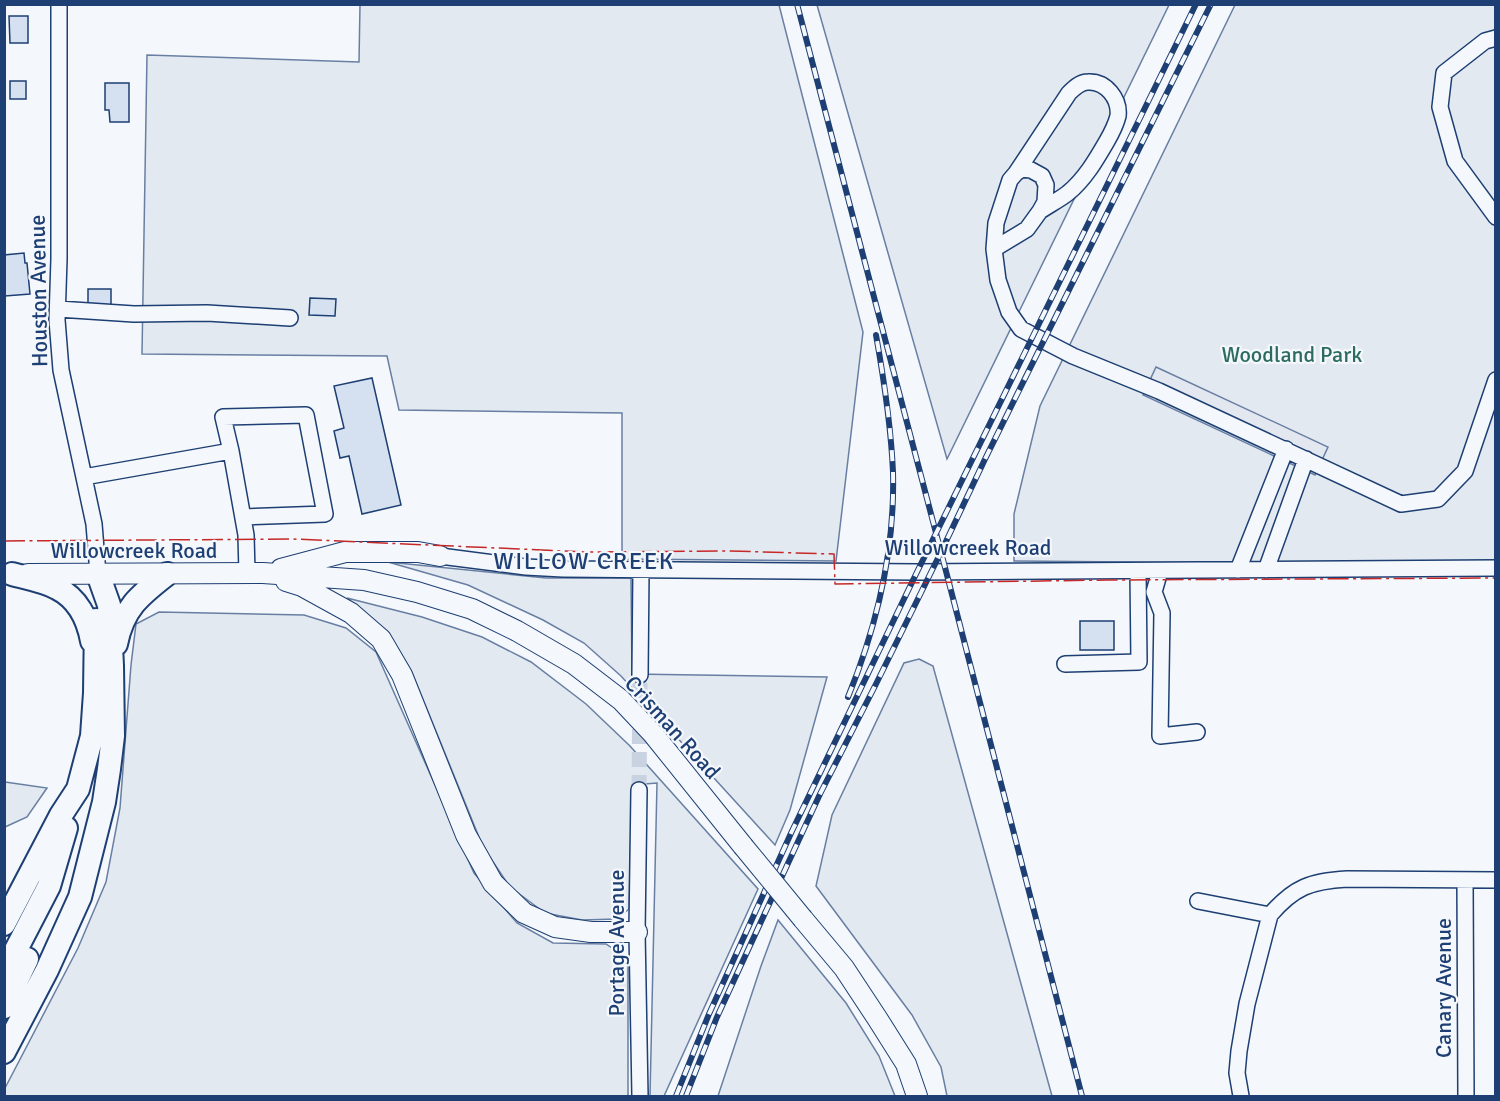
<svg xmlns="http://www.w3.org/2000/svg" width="1500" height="1101" font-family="Signika,sans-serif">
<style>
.green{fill:#e3e9f0;stroke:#687fa3;stroke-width:1.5}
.parking{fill:#e3e8f0;stroke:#687fa3;stroke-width:1.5}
.building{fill:#d5e0f0;stroke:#1d3f73;stroke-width:1.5}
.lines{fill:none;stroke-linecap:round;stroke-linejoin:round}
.minor-tunnel{stroke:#c9d2e0;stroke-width:15;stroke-dasharray:15 8;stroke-linecap:butt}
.minor-casing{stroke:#1d3f73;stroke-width:18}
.major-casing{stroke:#1d3f73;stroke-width:22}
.highway-casing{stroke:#1d3f73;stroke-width:26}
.minor{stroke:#f4f7fb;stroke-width:15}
.major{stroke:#f4f7fb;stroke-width:20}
.highway{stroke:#f4f7fb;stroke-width:22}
.rail-casing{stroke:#1d3f73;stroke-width:6}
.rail{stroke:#f4f7fb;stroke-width:4;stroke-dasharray:11;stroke-linecap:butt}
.major-bridge-casing{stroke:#1d3f73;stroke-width:22;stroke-linecap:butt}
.major-bridge{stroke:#f4f7fb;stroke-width:20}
.power{stroke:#c62828;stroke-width:1.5;stroke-dasharray:21 4.5 3 4.5;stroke-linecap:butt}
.labels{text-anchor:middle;stroke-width:4.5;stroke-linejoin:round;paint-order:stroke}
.street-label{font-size:22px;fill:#1d3f73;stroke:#f4f7fb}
.park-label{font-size:22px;fill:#2c6c60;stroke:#f4f7fb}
.neighbourhood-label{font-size:24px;letter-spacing:1.5px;fill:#1d3f73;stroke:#f4f7fb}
</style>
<rect width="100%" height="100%" fill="#f4f7fb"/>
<!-- green -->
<path class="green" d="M360,5H779L863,332L836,561L622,559V413L399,410L387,356L142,354L147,55L359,62Z
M817,5H1169L947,459Z
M1235,5H1495V565L1014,561V514L1040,406Z
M388,562L546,578H631L632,674L827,677L790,810L775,845L621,676L584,643L543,620L468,585Z
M347,598L422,617L482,637L531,662L586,704L630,746L758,889L664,1096H650L657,783L632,785L629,909L617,919L582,920L545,913L510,887L483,847L412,672L388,632Z
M159,612L304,615L346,628L376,652L474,873L517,923L553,943L606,944L628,959V1096H5L4,1090L78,948L106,882L120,808L131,665L136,624Z
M919,659L933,666L1052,1096H947L941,1067L912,1015L816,886L832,815L904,663Z
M5,782L47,788L27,817L5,827Z
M778,920L846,1003L879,1056L895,1096H718L761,966Z"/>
<!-- parking -->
<path class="parking" d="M1156,367L1328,447L1315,475L1143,395Z"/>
<!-- building -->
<path class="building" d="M9,16H28V43H10Z
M10,81H26V99H10Z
M105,83H129V122H110L109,110H105Z
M24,253L25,263H27L30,294L5,296L4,255Z
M88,289H111V306H88Z
M310,298L336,299L335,316L309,315Z
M372,378L401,505L362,514L349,456L340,458L334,431L344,428L334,386Z
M1080,621H1114V650H1080Z"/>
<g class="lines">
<!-- minor-tunnel -->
<path class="minor-tunnel" d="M639,790L640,675"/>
<defs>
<path id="minor" d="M59,4V259L57,320L61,370L94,524L98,574
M1496,38L1485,41L1444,73L1440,107L1455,161L1496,217
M1016,173L1069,93C1074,88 1080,82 1088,82C1106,81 1120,99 1118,116C1116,124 1111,134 1107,141C1096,160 1085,179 1068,193C1059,200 1049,205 1040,211
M994,249L1027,229L1040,211L1045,202L1046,185L1042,176L1031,170L1022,169L1016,173L1010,180L996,223L994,249L998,280L1009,312L1021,329L1073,356L1159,391L1401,504L1438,499L1465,471L1496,380
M58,309L134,314L207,313L290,318
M231,451L223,417L306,415L325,514L243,517
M84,477L231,451L246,535L247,573
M440,556L526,567L563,569L917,572L1496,568
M1238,570L1286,449
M1266,570L1306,459
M1160,571L1154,592L1162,613L1160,736L1197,732
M1065,664L1139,662L1138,571
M640,675L641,570
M639,790L637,932L640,1096
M1465,880L1466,1096
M1198,901L1270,915
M1241,1096L1237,1073L1239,1051L1247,1004L1270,915C1294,887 1311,881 1347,879L1496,880"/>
<path id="major" d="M281,569L345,552H418L440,556
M28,574L263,573L364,580L417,592L472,609L517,631L574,664L621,700L653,734L743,846
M286,581L302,586L351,613L381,639L402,675L466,835L493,883L524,913L555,927L591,932H637
M803,919L844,968L877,1018L906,1064L917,1096"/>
<path id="highway" d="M12,574C26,578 44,581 57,588C77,598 88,619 92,641
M116,644C123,608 140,595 167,574
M4,924L61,815L78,789L92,736L95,693L96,620
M4,973L49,886L66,828
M4,1007L27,959
M4,1052L47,970L80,897L104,802L109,769L113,736L112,666L109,605L98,574"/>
</defs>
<!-- minor casing -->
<use href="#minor" class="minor-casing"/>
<!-- major casing -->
<use href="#major" class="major-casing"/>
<!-- highway casing -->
<use href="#highway" class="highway-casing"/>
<!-- minor -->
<use href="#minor" class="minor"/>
<!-- major -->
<use href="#major" class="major"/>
<!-- highway -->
<use href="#highway" class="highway"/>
<defs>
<path id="rail" d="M797,4L941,552L1082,1096
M848,697C877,626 895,548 893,472C891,426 884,380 876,335
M676,1096L709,1014L792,831L917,572L1196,4
M686,1096L717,1017L820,794L876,684L941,552L986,457L1211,4"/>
</defs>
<!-- rail casing -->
<use href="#rail" class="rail-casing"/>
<!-- rail -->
<use href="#rail" class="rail"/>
<defs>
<path id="major-bridge" d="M743,846L803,919"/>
</defs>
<!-- major-bridge casing -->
<use href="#major-bridge" class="major-bridge-casing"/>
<!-- major-bridge -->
<use href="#major-bridge" class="major-bridge"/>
<!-- power -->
<path class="power" d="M4,541L293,539L587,552L730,551L834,554L835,584L1108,580L1496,578"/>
</g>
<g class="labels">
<!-- street labels -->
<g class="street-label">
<text transform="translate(38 291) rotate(-91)" y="8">Houston Avenue</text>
<text x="968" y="555">Willowcreek Road</text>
<text x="134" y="558">Willowcreek Road</text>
<text transform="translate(673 727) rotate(48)" y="8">Crisman Road</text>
<text transform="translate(616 943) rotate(-90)" y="8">Portage Avenue</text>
<text transform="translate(1443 988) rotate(-90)" y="8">Canary Avenue</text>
</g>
<!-- park labels -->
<g class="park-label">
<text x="1292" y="362">Woodland Park</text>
</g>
<!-- neighbourhood labels -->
<g class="neighbourhood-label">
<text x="584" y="569">WILLOW CREEK</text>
</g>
</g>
<!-- border -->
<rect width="1500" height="1101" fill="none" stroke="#1d3f73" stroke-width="12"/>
</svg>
